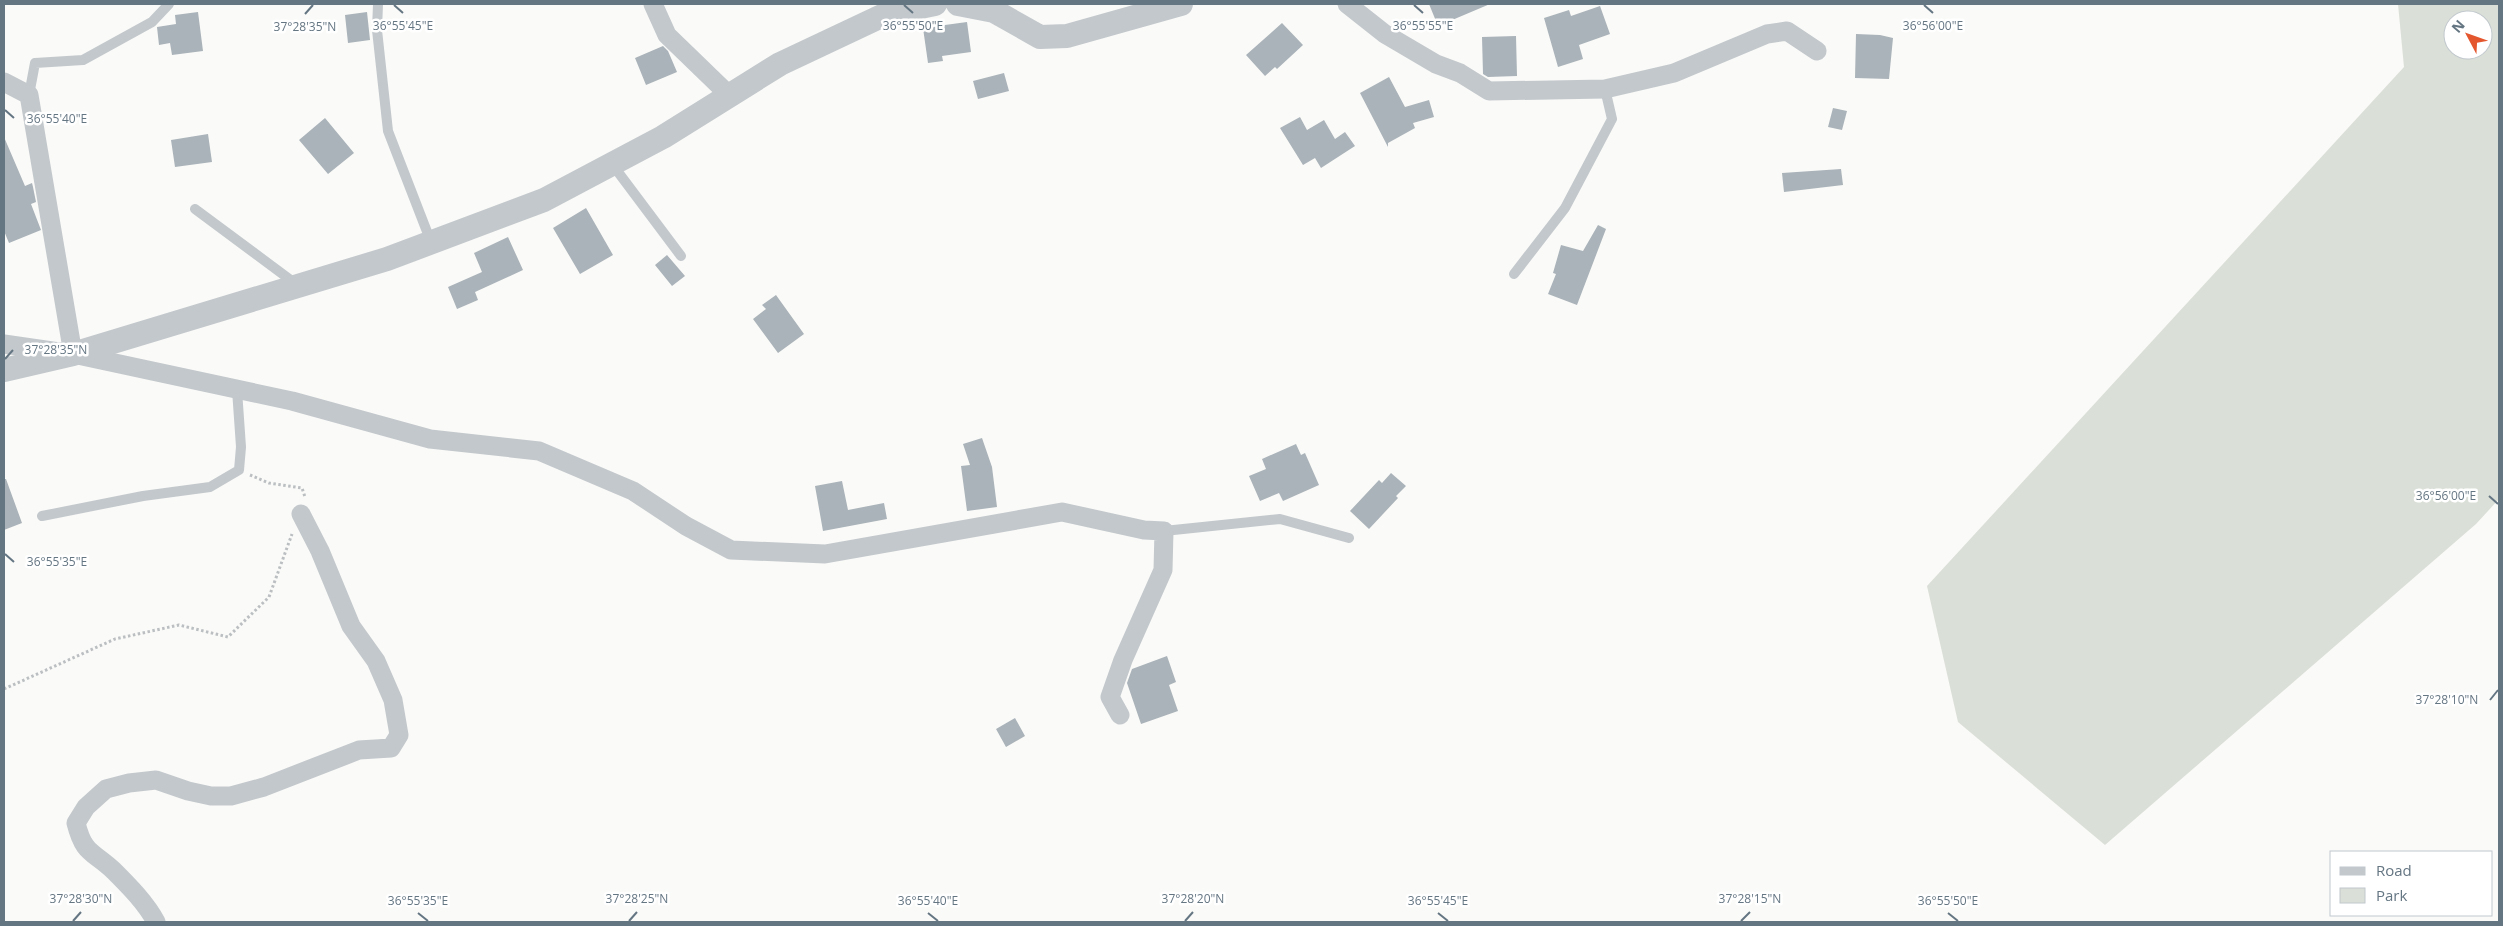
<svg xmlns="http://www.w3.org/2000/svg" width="2503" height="926" font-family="'Open Sans',sans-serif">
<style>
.green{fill:#dadfd7;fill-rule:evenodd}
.building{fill:#aab3b9}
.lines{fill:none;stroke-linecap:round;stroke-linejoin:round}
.path{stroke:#bbbfc2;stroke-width:3;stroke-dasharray:2.5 2.5;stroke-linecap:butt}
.service{stroke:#c3c8cc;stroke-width:10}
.minor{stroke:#c3c8cc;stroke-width:19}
.tertiary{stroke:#c3c8cc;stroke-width:24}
.ticks{fill:none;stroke:#657683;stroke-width:2}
.ticks-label{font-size:12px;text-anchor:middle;fill:#657683;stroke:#fff;stroke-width:5;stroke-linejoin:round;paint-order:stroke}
</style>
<rect width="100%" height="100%" fill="#fafaf8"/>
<!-- green -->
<path class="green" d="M2398,4H2499V499L2476,524L2105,845L1958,722L1927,586L2404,67ZM2453,20H2483V50H2453Z"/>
<!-- building -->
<path class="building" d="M1429,4H1490L1438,26Z
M1600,6L1610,34L1579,45L1583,59L1558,67L1544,18L1569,10L1571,16Z
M198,12L203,51L172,55L170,43L159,45L157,27L176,24L175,15Z
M367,12L370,40L348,43L345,15Z
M967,22L971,52L942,56L943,61L928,63L923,28Z
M1282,23L1303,45L1277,69L1275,67L1265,76L1246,55Z
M1856,34L1880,35L1893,38L1889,79L1855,78Z
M1516,36L1517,76L1488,77L1483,74L1482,37Z
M663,46L668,51L677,72L646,85L635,58Z
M1004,73L1009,91L978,99L973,81Z
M1389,77L1405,107L1429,100L1434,117L1413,123L1415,128L1388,143V147L1360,93Z
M1833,108L1847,111L1842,130L1828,127Z
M1300,117L1307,130L1324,120L1335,139L1345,132L1355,146L1321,168L1315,158L1303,165L1280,128Z
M325,118L354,153L328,174L299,140Z
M208,134L212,162L175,167L171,140Z
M4,137L25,186L32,183L33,187L36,202L31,204L41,230L9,243L4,231Z
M1841,169L1843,185L1784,192L1782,173Z
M586,208L613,255L580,274L553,228Z
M1598,225L1606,229L1577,305L1548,294L1556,274L1553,273L1561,245L1583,251Z
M508,237L523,270L475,292L478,300L457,309L448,287L482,272L474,253Z
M667,255L685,276L672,286L655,265Z
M776,295L804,334L778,353L753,319L766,309L762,305Z
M982,438L992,467L997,507L967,511L961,466L970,465L963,444Z
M1296,444L1301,455L1305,453L1319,485L1283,501L1279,493L1260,501L1249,476L1266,469L1262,459Z
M1391,473L1406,486L1396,496L1398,498L1369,529L1350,511L1379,480L1382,483Z
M4,479H6L22,523L4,530Z
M842,481L848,510L884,503L887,519L823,531L815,486Z
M1167,656L1176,682L1169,685L1178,711L1141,724L1127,683L1132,669Z
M1015,718L1025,736L1006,747L996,729Z"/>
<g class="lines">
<!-- path -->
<path class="path" d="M250,475L269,483L302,488L305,497
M4,689L115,639L179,625L228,637L269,597L292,534"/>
<!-- service -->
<path class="service" d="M378,4L377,30L388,131L431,242
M29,95L35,63L83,60L152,22L169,4
M612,164L681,256
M195,209L296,284
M1514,274L1565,208L1612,119L1605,89
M42,516L143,496L210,487L239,470L241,447L237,390
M1164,531L1280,519L1349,538"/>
<!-- minor -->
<path class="minor" d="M653,4L667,35L729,95
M1347,4L1385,34L1436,64L1460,73L1489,91L1605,89L1674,73L1767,34L1787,31L1817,51
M4,82L29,95L73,354
M4,344L73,354L292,401L430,439L539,451L633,491L686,526L731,550L825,554L1062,512L1144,530L1164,531L1163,570L1123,660L1110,697L1120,715
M156,922C146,903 129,886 114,871C93,851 84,855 76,823L86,807L106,789L129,783L156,780L188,791L211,796H231L264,787L359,750L391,748L399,735L393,700L376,661L351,626L320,551L301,514"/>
<!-- tertiary -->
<path class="tertiary" d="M958,4L994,11L1040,37L1067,36L1181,4
M4,370L73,354L387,259L544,200L663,137L780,64L886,14L935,4"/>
</g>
<!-- ticks -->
<path class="ticks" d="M394,5L403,13M904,5L913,13M1414,5L1423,13M1924,5L1933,13M305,14L313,5M5,110L14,118M5,359L13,350M2489,496L2498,504M5,554L14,562M2490,700L2498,690M418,913L428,921M928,913L938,921M1438,913L1448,921M1948,913L1958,921M73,921L81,912M629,921L637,912M1185,921L1193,912M1741,921L1750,912"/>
<g class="ticks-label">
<text x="403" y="30">36°55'45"E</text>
<text x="913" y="30">36°55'50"E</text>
<text x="1423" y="30">36°55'55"E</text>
<text x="1933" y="30">36°56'00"E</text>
<text x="305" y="31">37°28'35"N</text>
<text x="57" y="123">36°55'40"E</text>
<text x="56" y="354">37°28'35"N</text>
<text x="2446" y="500">36°56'00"E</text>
<text x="57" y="566">36°55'35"E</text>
<text x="2447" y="704">37°28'10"N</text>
<text x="81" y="903">37°28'30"N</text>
<text x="637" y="903">37°28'25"N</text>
<text x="1193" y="903">37°28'20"N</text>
<text x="1750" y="903">37°28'15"N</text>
<text x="418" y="905">36°55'35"E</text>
<text x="928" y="905">36°55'40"E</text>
<text x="1438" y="905">36°55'45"E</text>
<text x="1948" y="905">36°55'50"E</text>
</g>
<!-- border -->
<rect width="2503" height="926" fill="none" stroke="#657683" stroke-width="10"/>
<!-- legend -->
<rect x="2330" y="851" width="162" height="65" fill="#ffffff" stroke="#c1c8cd"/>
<rect x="2340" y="867" width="25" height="8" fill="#c3c8cc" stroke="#c1c8cd"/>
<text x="2376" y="876" font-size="15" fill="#657683">Road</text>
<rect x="2340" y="888" width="25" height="15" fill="#dadfd7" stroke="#c1c8cd"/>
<text x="2376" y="901" font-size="15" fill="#657683">Park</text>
<!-- north arrow -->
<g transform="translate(2468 35) rotate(311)"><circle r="24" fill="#ffffff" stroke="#c1c8cd"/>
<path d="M0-4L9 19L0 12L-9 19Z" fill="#e4572e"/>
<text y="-8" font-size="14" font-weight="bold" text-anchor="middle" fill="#657683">N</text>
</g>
</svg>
